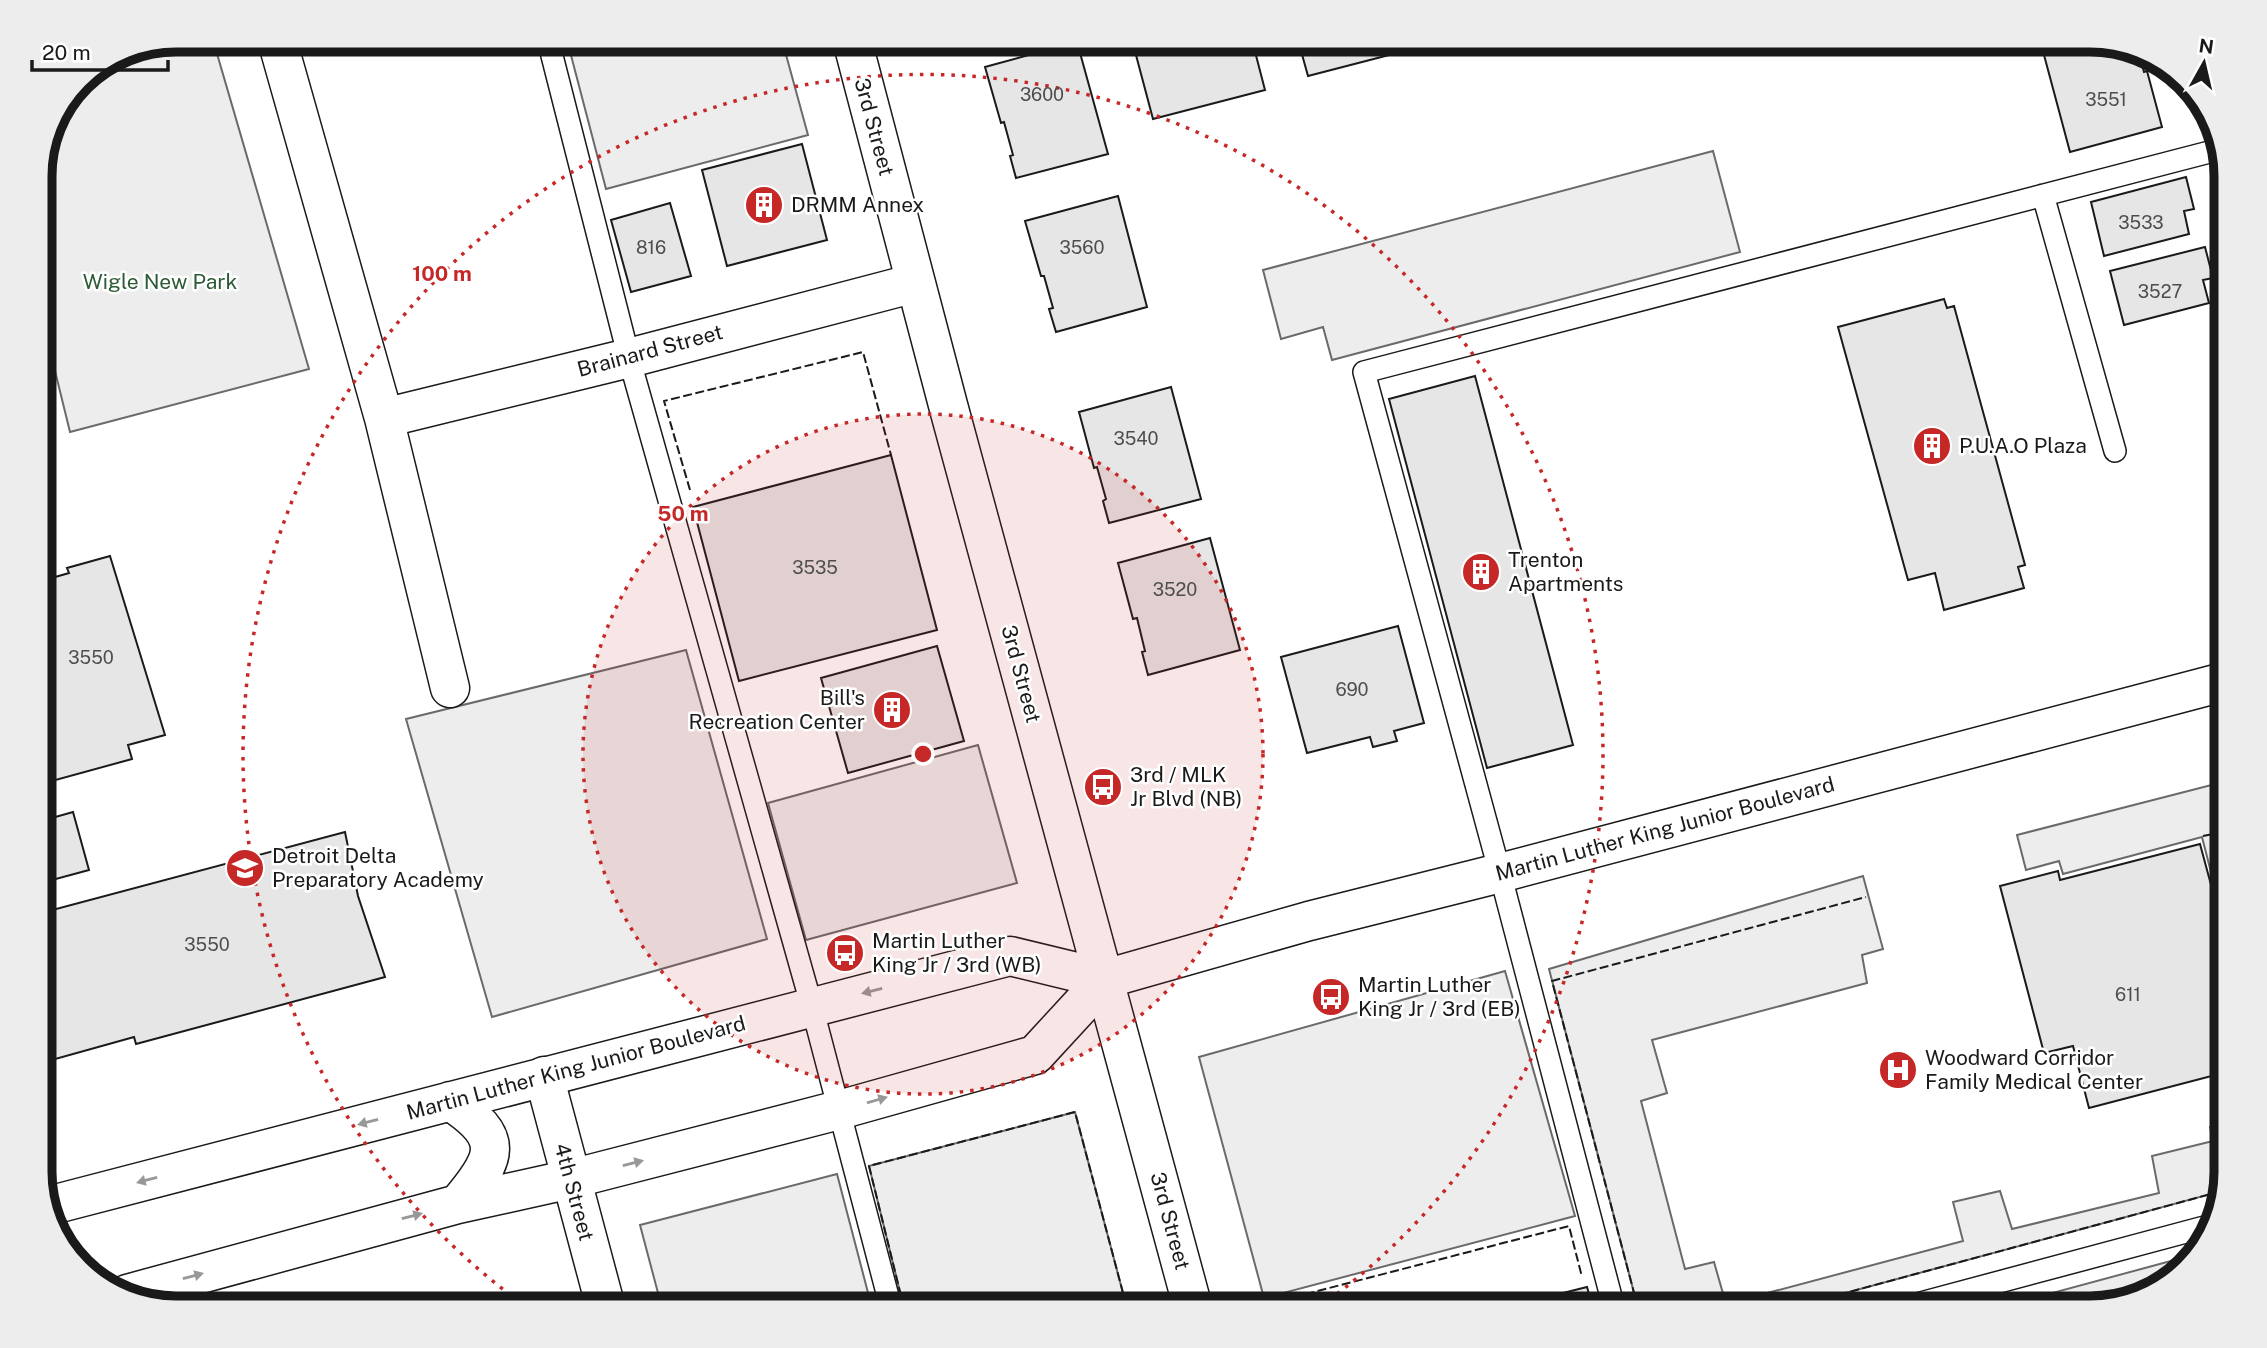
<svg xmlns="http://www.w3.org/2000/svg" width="2267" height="1348" font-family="'Public Sans',sans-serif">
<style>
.green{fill:#ededed;stroke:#6a6a6a;stroke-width:2}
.building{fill:#e6e6e6;stroke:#1a1a1a;stroke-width:2}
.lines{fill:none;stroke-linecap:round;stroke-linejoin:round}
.lane-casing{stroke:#1a1a1a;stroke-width:24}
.street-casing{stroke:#1a1a1a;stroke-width:41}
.secondary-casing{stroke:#1a1a1a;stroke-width:41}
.lane{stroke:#fff;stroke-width:21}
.street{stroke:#fff;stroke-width:38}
.secondary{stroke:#fff;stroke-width:38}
.fence{stroke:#1a1a1a;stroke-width:2;stroke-dasharray:9 3.5;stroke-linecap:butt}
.oneway{fill:#989898}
.ring{fill:none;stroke:#c62828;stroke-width:3.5;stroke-dasharray:3.5 7}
.labels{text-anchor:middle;stroke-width:5;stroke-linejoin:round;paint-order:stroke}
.number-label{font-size:18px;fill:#4d4d4d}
.street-label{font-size:21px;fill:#1a1a1a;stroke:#fff}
.poi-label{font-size:21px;fill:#1a1a1a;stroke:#fff;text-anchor:start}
.park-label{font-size:21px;fill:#2b5a34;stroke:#fff}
.rim{fill:none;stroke:#1a1a1a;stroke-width:9}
.centre{fill:#c62828;stroke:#fff;stroke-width:3.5}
.ring-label{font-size:21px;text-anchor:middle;font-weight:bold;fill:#c62828;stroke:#fff;stroke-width:5;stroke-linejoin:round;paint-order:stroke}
</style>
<rect width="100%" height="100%" fill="#fff"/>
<!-- green -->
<path class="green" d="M177,40H213L309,369L70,432L41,314V168L51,124L81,80L125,50Z
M567,40H782L808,135L606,189Z
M1713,151L1740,252L1332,360L1323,327L1281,339L1263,270Z
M686,650L767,939L492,1017L406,719Z
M978,745L1017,883L806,940L768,803Z
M2227,781V935L2202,837L2063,874L2059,861L2026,870L2017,835Z
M1863,876L1883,949L1862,955L1867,983L1652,1040L1667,1093L1641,1101L1685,1269L1714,1262L1726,1304L1963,1241L1953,1202L2000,1191L2012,1229L2159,1193L2152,1156L2213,1141L2210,1127L2227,1123V1172L2222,1191L1790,1308H1638L1549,969Z
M1505,971L1575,1216L1264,1298L1199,1057Z
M1075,1112L1127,1308H904L869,1166Z
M837,1174L872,1308H662L640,1225Z
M2193,1255L2158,1290L2091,1308H1997Z"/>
<!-- building -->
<path class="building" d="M1132,40H1252L1265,90L1153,119Z
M1298,40H1418L1420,47L1308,76Z
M2040,40H2090L2139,53L2144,72L2147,71L2162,127L2070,152Z
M1077,42L1108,154L1016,178L1010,156L1013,155L1004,122L1001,123L985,67Z
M802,144L827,240L727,266L702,170Z
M2186,177L2194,209L2184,211L2189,234L2104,256L2091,202Z
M1118,196L1147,307L1056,332L1049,309L1053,308L1044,276H1041L1025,221Z
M670,203L691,276L631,292L611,220Z
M2205,247L2213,278L2203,280L2209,303L2124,325L2110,271Z
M1944,299L1947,308L1954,306L2025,565L2018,567L2024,588L1944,610L1935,573L1908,580L1838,327Z
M1475,376L1573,745L1487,768L1389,399Z
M1171,387L1201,499L1109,523L1103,501L1106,499L1097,467L1094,468L1079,412Z
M891,455L937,630L739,681L693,507Z
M1210,538L1240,650L1148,675L1142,652L1145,651L1137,618L1133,619L1118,563Z
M110,556L165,735L128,745L132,759L41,784V581L69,573L67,568Z
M1398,626L1424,723L1394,731L1397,741L1373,747L1370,737L1307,753L1281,657Z
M937,646L964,741L848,773L821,678Z
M73,812L89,870L41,883V821Z
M345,832L358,896L385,977L136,1044L134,1037L41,1063V913Z
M2200,844L2227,944V1072L2089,1108L2073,1046L2044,1053L2000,886L2058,871L2060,880Z
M1587,1287L1593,1308H1507L1547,1297Z
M515,1294L519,1308H450L472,1302L473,1305Z"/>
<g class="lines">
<defs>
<path id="lane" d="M548,40L629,358L812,1007L891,1308
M2043,195L2115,451
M1614,1308L1500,873L1364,372L2221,149
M1902,1308L2212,1225"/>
<path id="street" d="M277,40L384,418L450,688
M384,418L629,358L915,283
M544,1076L606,1308"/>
<path id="secondary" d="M852,40L948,405L1193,1308
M450,1101C506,1138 498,1157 458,1204
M48,1206L1010,956L1105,979L1309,921L1500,873L2227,681
M127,1294L458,1204L571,1179L839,1110L1035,1055L1105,979"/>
</defs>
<!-- lane casing -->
<use href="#lane" class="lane-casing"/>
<!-- street casing -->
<use href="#street" class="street-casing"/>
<!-- secondary casing -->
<use href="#secondary" class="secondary-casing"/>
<!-- lane -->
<use href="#lane" class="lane"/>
<!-- street -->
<use href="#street" class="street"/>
<!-- secondary -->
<use href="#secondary" class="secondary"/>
<!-- fence -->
<path class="fence" d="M690,490L664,401L863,352L891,455
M2203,836L2227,831
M904,1308L869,1166L1075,1112L1127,1308
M1276,1308L1275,1302L1569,1226L1582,1277
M1638,1308L1552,981L1866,897
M1790,1308L2222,1191"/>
</g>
<!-- one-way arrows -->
<defs><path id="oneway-solid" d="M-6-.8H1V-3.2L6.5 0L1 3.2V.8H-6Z" transform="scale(1.75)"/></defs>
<g class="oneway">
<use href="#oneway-solid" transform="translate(872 991) rotate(166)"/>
<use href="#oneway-solid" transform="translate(877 1100) rotate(-16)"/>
<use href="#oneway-solid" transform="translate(368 1122) rotate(165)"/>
<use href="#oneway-solid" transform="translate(633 1163) rotate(-14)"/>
<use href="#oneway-solid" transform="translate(147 1180) rotate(165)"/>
<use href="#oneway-solid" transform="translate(412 1216) rotate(-15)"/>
<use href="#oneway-solid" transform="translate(193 1276) rotate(-15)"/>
</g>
<!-- distance rings -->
<circle cx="923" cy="754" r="340" fill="#c62828" fill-opacity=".12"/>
<g class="ring">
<circle cx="923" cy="754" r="340"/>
<path d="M528 1308A680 680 0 1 1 1318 1308"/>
</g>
<!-- icons -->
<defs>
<symbol id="building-disc" viewBox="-11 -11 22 22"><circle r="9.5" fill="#c62828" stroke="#fff"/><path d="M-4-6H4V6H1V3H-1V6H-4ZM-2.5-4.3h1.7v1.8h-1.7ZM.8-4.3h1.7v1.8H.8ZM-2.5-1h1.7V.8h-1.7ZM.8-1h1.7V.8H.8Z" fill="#fff"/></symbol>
<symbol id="bus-disc" viewBox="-11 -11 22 22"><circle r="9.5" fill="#c62828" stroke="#fff"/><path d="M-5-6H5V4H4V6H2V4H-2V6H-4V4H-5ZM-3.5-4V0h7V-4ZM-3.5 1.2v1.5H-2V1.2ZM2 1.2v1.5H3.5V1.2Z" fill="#fff"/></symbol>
<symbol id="school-disc" viewBox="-11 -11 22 22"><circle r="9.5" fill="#c62828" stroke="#fff"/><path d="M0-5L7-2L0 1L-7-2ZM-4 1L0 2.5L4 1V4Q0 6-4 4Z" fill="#fff"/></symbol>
<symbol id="hospital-disc" viewBox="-11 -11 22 22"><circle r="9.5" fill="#c62828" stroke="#fff"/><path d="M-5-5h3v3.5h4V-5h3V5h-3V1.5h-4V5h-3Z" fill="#fff"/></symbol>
</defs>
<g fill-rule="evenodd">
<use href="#building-disc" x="742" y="183" width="44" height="44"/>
<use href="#building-disc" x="1910" y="424" width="44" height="44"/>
<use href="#building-disc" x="1459" y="550" width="44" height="44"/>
<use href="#building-disc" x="870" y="688" width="44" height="44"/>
<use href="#bus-disc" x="1081" y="765" width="44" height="44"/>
<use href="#school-disc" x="223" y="846" width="44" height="44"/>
<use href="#bus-disc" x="823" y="931" width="44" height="44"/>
<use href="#bus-disc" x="1309" y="975" width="44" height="44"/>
<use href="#hospital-disc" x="1876" y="1048" width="44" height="44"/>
</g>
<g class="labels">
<!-- number labels -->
<g class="number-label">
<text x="1042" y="101">3600</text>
<text x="2106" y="106">3551</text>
<text x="2141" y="229">3533</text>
<text x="651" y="254">816</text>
<text x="1082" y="254">3560</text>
<text x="2160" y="298">3527</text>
<text x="1136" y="445">3540</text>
<text x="815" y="574">3535</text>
<text x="1175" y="596">3520</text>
<text x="91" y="664">3550</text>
<text x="1352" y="696">690</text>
<text x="207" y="951">3550</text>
<text x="2128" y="1001">611</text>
</g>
<!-- street labels -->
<g class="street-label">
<text transform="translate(874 127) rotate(75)" y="7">3rd Street</text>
<text transform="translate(650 351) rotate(-15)" y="7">Brainard Street</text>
<text transform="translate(1021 674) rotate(75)" y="7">3rd Street</text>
<text transform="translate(1665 829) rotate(-15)" y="7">Martin Luther King Junior Boulevard</text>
<text transform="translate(576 1068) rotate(-15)" y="7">Martin Luther King Junior Boulevard</text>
<text transform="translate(574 1192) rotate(75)" y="7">4th Street</text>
<text transform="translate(1170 1221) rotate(75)" y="7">3rd Street</text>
</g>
<!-- poi labels -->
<g class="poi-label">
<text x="791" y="212">DRMM Annex</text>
<text x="1959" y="453">P.U.A.O Plaza</text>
<text x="1508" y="567">Trenton<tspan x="1508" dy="24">Apartments</tspan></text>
<text x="865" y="705" text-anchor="end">Bill's<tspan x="865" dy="24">Recreation Center</tspan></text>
<text x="1130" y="782">3rd / MLK<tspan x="1130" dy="24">Jr Blvd (NB)</tspan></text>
<text x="272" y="863">Detroit Delta<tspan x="272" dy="24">Preparatory Academy</tspan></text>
<text x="872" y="948">Martin Luther<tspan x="872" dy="24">King Jr / 3rd (WB)</tspan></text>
<text x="1358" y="992">Martin Luther<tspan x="1358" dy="24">King Jr / 3rd (EB)</tspan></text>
<text x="1925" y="1065">Woodward Corridor<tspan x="1925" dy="24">Family Medical Center</tspan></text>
</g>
<!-- park labels -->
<g class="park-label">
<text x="160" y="289">Wigle New Park</text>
</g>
</g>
<!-- crop -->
<path d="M0 0H2267V1348H0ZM176 52H2090A124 124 0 0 1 2214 176V1172A124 124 0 0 1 2090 1296H176A124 124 0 0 1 52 1172V176A124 124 0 0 1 176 52Z" fill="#ededed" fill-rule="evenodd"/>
<path class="rim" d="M176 52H2090A124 124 0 0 1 2214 176V1172A124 124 0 0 1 2090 1296H176A124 124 0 0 1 52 1172V176A124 124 0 0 1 176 52Z"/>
<circle cx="923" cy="754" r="10" class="centre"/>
<g class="ring-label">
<text x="442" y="281">100 m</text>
<text x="683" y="521">50 m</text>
</g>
<!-- north arrow -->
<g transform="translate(2204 63) rotate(8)" stroke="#ffffff" stroke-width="5" paint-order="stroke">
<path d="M0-5L12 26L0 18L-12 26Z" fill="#1a1a1a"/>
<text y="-10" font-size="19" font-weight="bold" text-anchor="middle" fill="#1a1a1a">N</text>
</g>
<!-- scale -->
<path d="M32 60v10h136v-10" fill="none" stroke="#1a1a1a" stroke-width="3.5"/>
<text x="42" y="60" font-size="21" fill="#1a1a1a" stroke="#ffffff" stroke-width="5" paint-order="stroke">20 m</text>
</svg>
